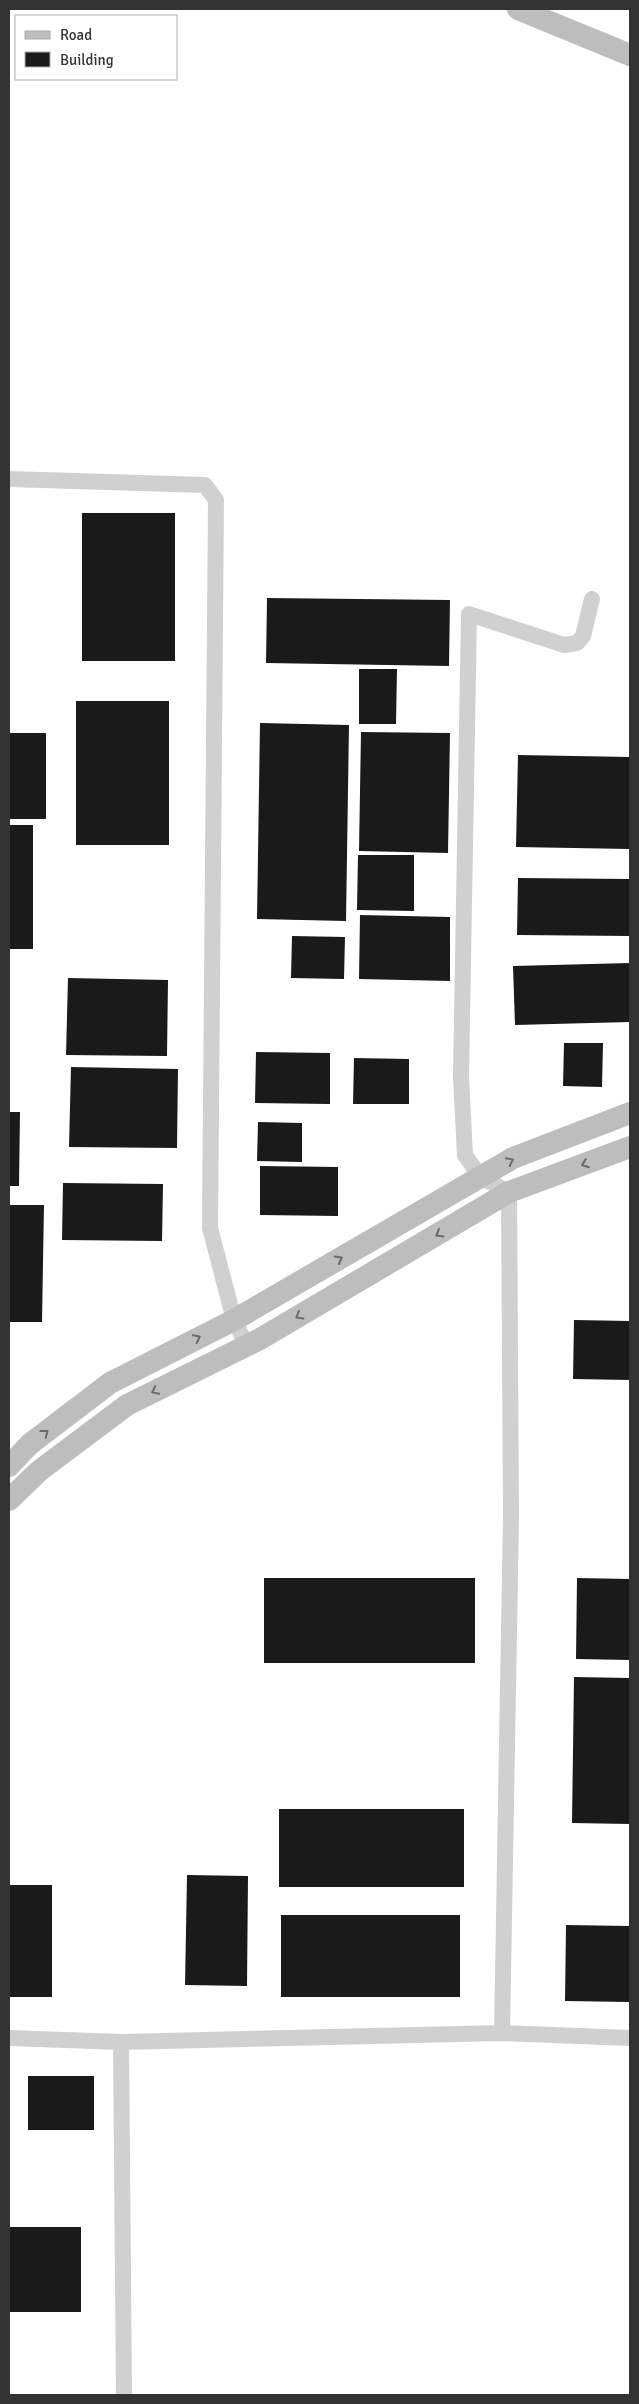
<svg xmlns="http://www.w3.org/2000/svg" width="639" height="2404" font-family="Signika,sans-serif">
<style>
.building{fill:#1a1a1a}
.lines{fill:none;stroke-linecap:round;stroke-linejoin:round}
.street{stroke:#d0d0d0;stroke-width:16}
.secondary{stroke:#bdbdbd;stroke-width:22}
.oneway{stroke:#6a6a6a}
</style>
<rect width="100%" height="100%" fill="#fff"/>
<!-- building -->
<path class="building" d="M82,513H175V661H82Z
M267,598L450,600L449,666L266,663Z
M359,669H397L396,724H359Z
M76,701H169V845H76Z
M260,723L349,725L346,921L257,919Z
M361,732L450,733L448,853L359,851Z
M9,733H46V819H9Z
M518,755L630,757V849L516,847Z
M9,825H33V949H9Z
M358,855H414V911L357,910Z
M518,878L630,879V936L517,935Z
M360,915L450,917V981L359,979Z
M292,936L345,937L344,979L291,978Z
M630,963V1022L515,1025L513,966Z
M68,978L168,980L167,1056L66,1055Z
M564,1043H603L602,1087L563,1086Z
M256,1052L330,1053V1104L255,1103Z
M354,1058L409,1059V1104H353Z
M71,1067L178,1069L177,1148L69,1147Z
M9,1112H20L19,1186H9Z
M258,1122L302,1123V1162L257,1161Z
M260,1166L338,1167V1216L260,1215Z
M63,1183L163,1184L162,1241L62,1240Z
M9,1205H44L42,1322H9Z
M574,1320L630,1321V1380L573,1379Z
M264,1578H475V1663H264Z
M577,1578L630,1579V1660L576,1659Z
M574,1677L630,1678V1824L572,1823Z
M279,1809H464V1887H279Z
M187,1875L248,1876L247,1986L185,1985Z
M9,1885H52V1997H9Z
M281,1915H460V1997H281Z
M566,1925L630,1926V2002L565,2001Z
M28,2076H94V2130H28Z
M9,2227H81V2312H9Z"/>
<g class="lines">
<!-- street -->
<path class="street" d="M9,479L205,485L216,500L210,1228L234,1320L247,1346
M502,2033L511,1516L509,1192L480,1177L465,1155L461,1077L469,614L564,645L577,643L583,636L592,599
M9,2038L121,2042
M124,2395L121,2042L502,2033L630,2038"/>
<!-- secondary -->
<path class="secondary" d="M518,9L630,55
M9,1466L30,1444L110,1383L234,1320L513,1158L630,1113
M9,1500L39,1471L127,1405L260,1339L509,1192L630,1147"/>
</g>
<!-- one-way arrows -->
<defs><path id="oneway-chevron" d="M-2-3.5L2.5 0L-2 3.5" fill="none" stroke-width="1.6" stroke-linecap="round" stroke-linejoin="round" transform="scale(1.25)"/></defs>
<g class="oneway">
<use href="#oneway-chevron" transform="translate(510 1161) rotate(-27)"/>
<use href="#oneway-chevron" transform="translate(585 1164) rotate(159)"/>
<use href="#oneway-chevron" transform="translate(439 1234) rotate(150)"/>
<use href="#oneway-chevron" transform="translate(339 1259) rotate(-30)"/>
<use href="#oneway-chevron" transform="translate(299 1316) rotate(150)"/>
<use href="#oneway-chevron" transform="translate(197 1338) rotate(-27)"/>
<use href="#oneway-chevron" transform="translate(155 1391) rotate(154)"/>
<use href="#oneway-chevron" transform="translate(45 1433) rotate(-38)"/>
</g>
<!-- border -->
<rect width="639" height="2404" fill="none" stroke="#333333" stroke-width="20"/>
<!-- legend -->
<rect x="15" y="15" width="162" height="65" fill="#ffffff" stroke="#adadad"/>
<rect x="25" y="31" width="25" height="8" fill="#bdbdbd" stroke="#adadad"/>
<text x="60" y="40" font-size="15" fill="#333333">Road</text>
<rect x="25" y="52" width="25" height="15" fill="#1a1a1a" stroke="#adadad"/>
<text x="60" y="65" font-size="15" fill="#333333">Building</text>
</svg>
